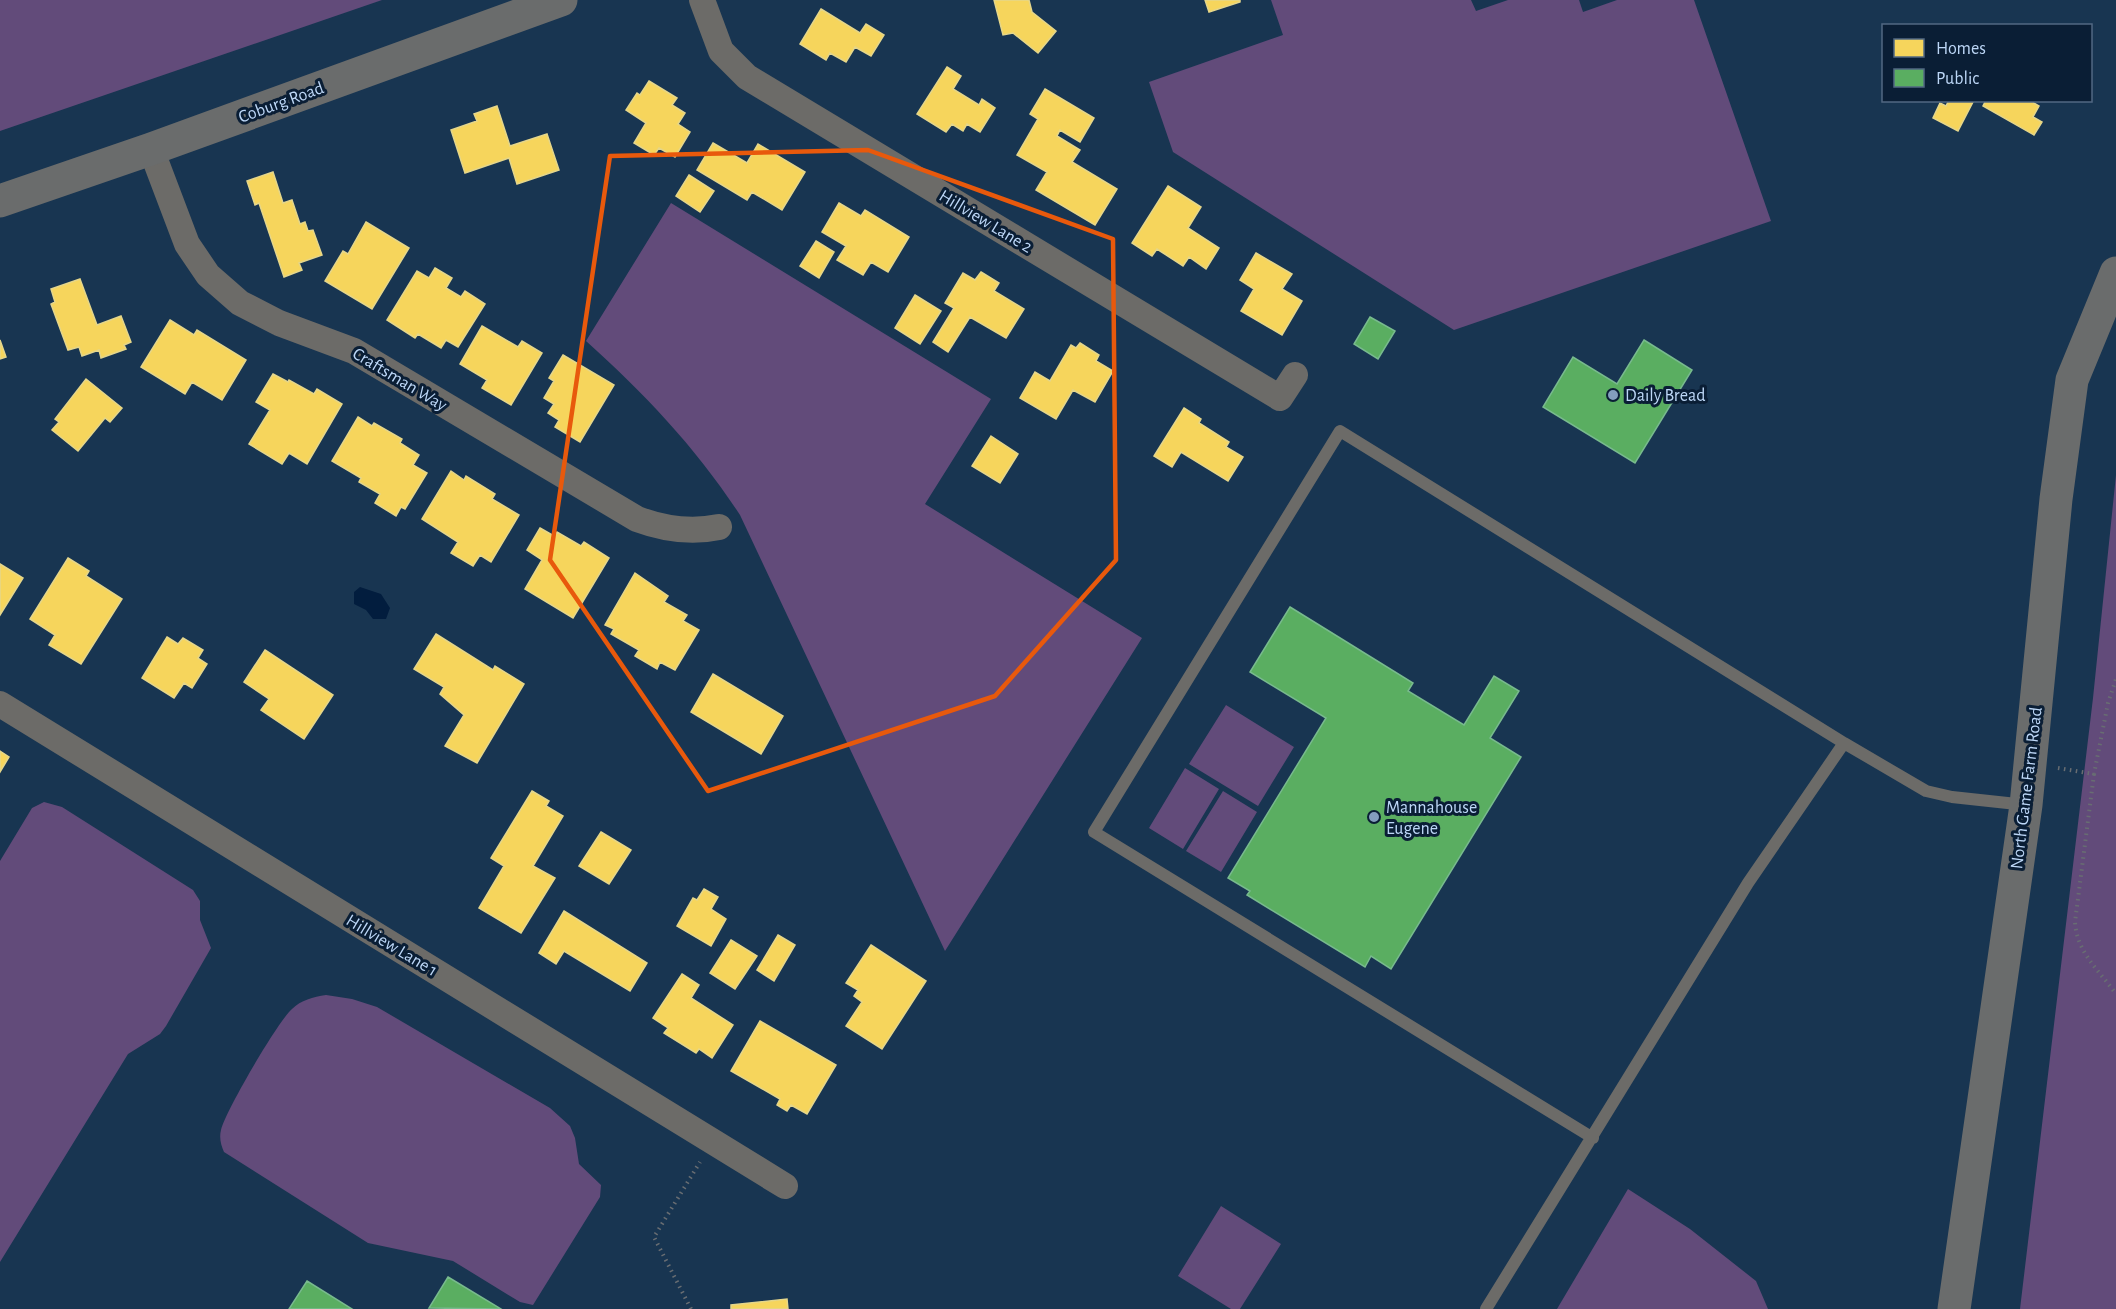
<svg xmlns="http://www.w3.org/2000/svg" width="2116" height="1309" font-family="'Alegreya Sans',sans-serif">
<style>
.green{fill:#624b7a}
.water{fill:#021d3e}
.homes{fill:#f6d55c;stroke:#e5d68a;stroke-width:1.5}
.public{fill:#5aae61;stroke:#78ba8e;stroke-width:1.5}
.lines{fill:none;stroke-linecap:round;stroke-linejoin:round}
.path{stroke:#686d72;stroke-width:4;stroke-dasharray:1.5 4.5;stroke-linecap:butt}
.lane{stroke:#6c6b68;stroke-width:12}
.street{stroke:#6c6b68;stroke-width:26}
.secondary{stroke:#6a6c6c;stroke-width:33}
.marked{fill:none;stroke:#e8590c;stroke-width:4.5;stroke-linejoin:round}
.poi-dot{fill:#839ebd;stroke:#0a1e35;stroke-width:2}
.labels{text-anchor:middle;stroke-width:6;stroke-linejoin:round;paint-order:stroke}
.street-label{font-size:18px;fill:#bdd7f7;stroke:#0a1e35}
.poi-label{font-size:18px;fill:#bdd7f7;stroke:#0a1e35;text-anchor:start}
</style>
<rect width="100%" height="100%" fill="#183551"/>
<!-- green -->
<path class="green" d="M0,0H382L0,131Z
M1271,0H1471L1476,11L1508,0H1579L1583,12L1617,0H1694L1771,221L1454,330L1173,152L1149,82L1283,35Z
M671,203L991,399L925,504L1142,638L945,951L740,515C697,449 645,394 586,341Z
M2116,475V1309H2020L2093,698Z
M1226,705L1294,747L1258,806L1189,764Z
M1185,768L1219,789L1183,849L1149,828Z
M1223,791L1257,812L1221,872L1186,851Z
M44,802L62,807L193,890L200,901V920L211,948L166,1026L160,1034L128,1054L0,1262V861L32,808Z
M326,995L352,999L377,1007L550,1108L570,1126L575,1138L579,1164L601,1185L600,1197L533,1305L520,1302L453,1261L368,1243L224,1152C221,1145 219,1138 221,1130C225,1112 278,1021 292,1009C301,1000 313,997 326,995Z
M1628,1189L1690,1229L1756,1281L1768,1309H1557Z
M1221,1206L1281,1244L1240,1309H1231L1178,1276Z"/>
<!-- water -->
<path class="water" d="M360,587L381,594L390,608L386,619H373L366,610L354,604V592Z"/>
<!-- homes -->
<path class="homes" d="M994,0H1029L1032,12L1056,31L1038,53L1013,33L1003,35Z
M1205,0H1240V2L1209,12Z
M821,9L860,33L866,24L884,35L871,56L855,47L846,62L830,53L826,60L800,44Z
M947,67L961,76L953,89L979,105L982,99L995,108L980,132L967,124L963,131L952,124L946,132L917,114Z
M649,81L677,98L672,105L685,113L678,124L690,132L675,157L659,148L654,155L634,143L646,123L626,110L637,93L640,95Z
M1045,89L1094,118L1080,142L1060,130L1057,136L1080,150L1072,162L1117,189L1095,225L1036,190L1047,172L1017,155L1038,119L1030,114Z
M1949,100H1974L1958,131L1933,118L1940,103L1946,106Z
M1986,100H2029L2039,106L2033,117L2042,122L2034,135L1983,106Z
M497,106L510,146L547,134L559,170L517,184L509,158L465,173L451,130L477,121L474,114Z
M713,143L747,163L758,144L805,172L782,210L752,192L747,200L697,170Z
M273,172L283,203L292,200L300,224L305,222L308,231L313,230L322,255L299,263L302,270L284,277L259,203L255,205L247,181Z
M689,175L714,191L700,212L676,196Z
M1168,186L1201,207L1188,228L1219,248L1206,269L1189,257L1183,266L1157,249L1152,256L1132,243Z
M839,203L861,216L865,210L909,237L888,272L871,262L863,275L837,260L846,246L822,232Z
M366,222L409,248L372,309L325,281L343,251L348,254Z
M816,241L834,252L819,278L800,266Z
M1256,253L1292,274L1282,289L1302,301L1282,335L1241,311L1254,289L1240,280Z
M435,268L452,278L446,288L461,297L465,291L485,304L458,347L446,340L441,348L418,334L415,338L387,320L417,271L429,278Z
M981,272L999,283L994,291L1024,309L1006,338L970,317L948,352L933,342L954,308L945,303L963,273L975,280Z
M80,279L97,325L121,316L131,342L124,345L126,349L101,358L99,350L82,356L79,347L68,350L51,304L55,302L51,289Z
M915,295L941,311L920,344L895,328Z
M170,320L194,335L197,330L246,360L222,400L192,382L185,394L141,367Z
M482,326L518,347L522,341L542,353L511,405L482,388L487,380L460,364Z
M0,340L6,357L0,359Z
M1080,343L1099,355L1096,361L1113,371L1095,402L1073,390L1056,419L1020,398L1035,372L1050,381L1071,345L1076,348Z
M563,355L614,385L580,442L555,427L559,420L548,413L554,404L544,398L554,381L549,378Z
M273,374L288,382L289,380L314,394L317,389L342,404L307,464L289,453L282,464L249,444L270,410L256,402Z
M86,379L122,408L110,422L105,418L78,451L52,430L59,422L55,419Z
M1184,408L1201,419L1199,423L1229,442L1226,447L1243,457L1228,481L1181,452L1172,467L1154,456Z
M358,417L372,426L374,423L402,439L400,443L419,455L413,465L427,473L405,509L401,507L396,516L375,503L380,494L359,482L361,478L332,461Z
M991,436L1018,454L1000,483L972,466Z
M451,471L464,480L466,476L495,494L492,499L519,515L491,562L480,555L473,566L451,553L458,542L422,519Z
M540,528L554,536L557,532L581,546L584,542L609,558L573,618L525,589L542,560L527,550Z
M68,558L89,571L86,576L122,599L81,664L49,645L55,635L30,619Z
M0,564L23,578L0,615Z
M635,573L668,596L664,602L687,615L683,621L699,630L675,670L660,662L657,669L635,656L639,650L611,634L614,629L605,625Z
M436,634L493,670L495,666L524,684L477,763L445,746L464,715L440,694L444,687L414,669Z
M167,637L178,644L183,638L203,650L198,658L207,664L192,688L184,683L174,698L142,678Z
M265,650L333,695L304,739L261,710L269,699L244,682Z
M713,674L783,716L761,754L691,712Z
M0,751L9,757L0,772Z
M532,791L549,801L546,806L563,816L533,866L555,878L521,933L479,908L504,866L491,858Z
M601,832L631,850L609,884L579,866Z
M704,889L718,897L711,909L726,919L711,946L677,926L693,898L697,900Z
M564,911L647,963L630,991L564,951L556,964L539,953Z
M778,935L795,945L774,981L757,970Z
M731,940L757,956L735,989L710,973Z
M871,945L926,981L882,1049L846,1026L862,1002L854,996L858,990L846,983Z
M682,974L699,985L691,998L733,1025L712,1058L699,1049L696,1053L664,1033L668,1028L653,1018Z
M760,1021L836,1065L807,1114L791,1105L787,1111L777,1105L780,1099L731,1071Z
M787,1299L788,1309H731V1305Z"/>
<!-- public -->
<path class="public" d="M1370,317L1395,331L1378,359L1354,344Z
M1644,340L1692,370L1635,463L1543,407L1573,357L1617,384Z
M1290,607L1413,683L1408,691L1464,725L1494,676L1519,691L1490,738L1521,757L1391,969L1371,956L1365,967L1247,895L1250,891L1228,878L1326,718L1250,672Z
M448,1277L501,1309L429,1308Z
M307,1281L352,1309H289Z"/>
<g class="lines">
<!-- path -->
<path class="path" d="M2058,768L2094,774L2108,703L2116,679
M2094,774L2075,922C2077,953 2099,970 2116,994
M691,1309L654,1237L700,1162"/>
<!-- lane -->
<path class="lane" d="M1593,1138L1094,832L1340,431L1844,743
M1486,1309L1748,883L1844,743L1926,791L1952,797L2026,805"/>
<!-- street -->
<path class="street" d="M702,0L721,51L747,77L1280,398L1295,375
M151,149L187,244L208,275L240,303L279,323L354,351L637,519C664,529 691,533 719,527
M0,704L785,1186"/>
<!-- secondary -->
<path class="secondary" d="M0,201L151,149L561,0
M1954,1309L2026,805L2056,499L2072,380L2116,273"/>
</g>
<!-- marked area -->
<path class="marked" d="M868,150L1113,239L1116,560L995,696L708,791L550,560L610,156Z"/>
<!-- markers -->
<g class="poi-dot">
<circle cx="1613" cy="395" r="6"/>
<circle cx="1374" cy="817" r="6"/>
</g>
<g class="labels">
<!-- street labels -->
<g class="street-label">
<text transform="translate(281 102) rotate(-20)" y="6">Coburg Road</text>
<text transform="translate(986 221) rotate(31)" y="6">Hillview Lane 2</text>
<text transform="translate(400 379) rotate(31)" y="6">Craftsman Way</text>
<text transform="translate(2026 788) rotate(-83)" y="6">North Game Farm Road</text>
<text transform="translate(392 945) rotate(31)" y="6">Hillview Lane 1</text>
</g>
<!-- poi labels -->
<g class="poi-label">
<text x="1625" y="401">Daily Bread</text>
<text x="1386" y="813">Mannahouse<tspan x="1386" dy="21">Eugene</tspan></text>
</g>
</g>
<!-- legend -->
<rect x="1882" y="24" width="210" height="78" fill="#0a1e35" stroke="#526883" stroke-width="1.5"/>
<rect x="1894" y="39" width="30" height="18" fill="#f6d55c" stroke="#526883" stroke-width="1.5"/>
<text x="1936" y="54" font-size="18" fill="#bdd7f7">Homes</text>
<rect x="1894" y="69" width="30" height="18" fill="#5aae61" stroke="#526883" stroke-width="1.5"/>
<text x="1936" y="84" font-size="18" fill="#bdd7f7">Public</text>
</svg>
